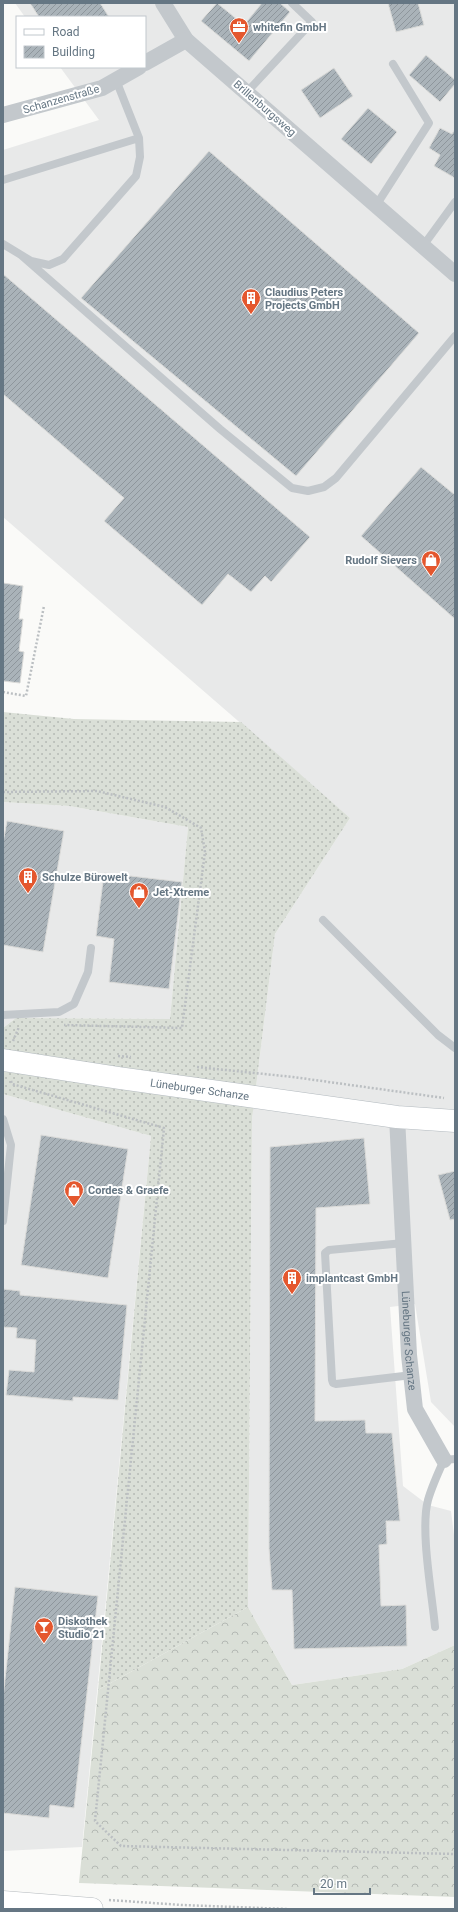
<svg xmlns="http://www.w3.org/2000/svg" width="458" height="1912" font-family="Roboto,sans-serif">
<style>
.built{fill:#e8e9e9}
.grass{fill:url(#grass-dots)}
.forest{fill:url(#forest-crowns)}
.building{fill:url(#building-hatch);stroke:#dcdcda}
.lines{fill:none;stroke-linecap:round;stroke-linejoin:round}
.secondary-casing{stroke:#b3babf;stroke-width:23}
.primary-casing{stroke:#b5babe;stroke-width:23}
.path{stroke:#bbbfc2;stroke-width:2.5;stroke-dasharray:2 2;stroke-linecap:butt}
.lane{stroke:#c3c8cc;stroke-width:8}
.street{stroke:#c3c8cc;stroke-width:16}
.secondary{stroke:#fff;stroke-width:22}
.primary{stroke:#fff;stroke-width:22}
.labels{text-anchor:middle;stroke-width:4;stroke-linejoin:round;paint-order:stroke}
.poi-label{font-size:11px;font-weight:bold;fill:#657683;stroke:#fff;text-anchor:start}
.street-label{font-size:11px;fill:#657683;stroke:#fff}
</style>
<defs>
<pattern id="grass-dots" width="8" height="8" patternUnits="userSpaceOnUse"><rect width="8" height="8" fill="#dadfd7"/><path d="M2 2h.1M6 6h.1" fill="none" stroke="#b4b9b4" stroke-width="1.8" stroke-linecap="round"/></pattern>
<pattern id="forest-crowns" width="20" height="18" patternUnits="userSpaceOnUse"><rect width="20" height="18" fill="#dadfd7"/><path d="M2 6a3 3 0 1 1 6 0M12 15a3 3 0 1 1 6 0" fill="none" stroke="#b4b9b4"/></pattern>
<pattern id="building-hatch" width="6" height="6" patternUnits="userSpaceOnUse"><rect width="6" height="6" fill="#aab3b9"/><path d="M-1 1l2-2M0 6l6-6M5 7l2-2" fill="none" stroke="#8e969c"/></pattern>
</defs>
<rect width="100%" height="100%" fill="#fafaf8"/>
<!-- built -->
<path class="built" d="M15,3H455V1427L431,1402L415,1304L390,1307L403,1486L428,1505L451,1511L455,1543V1645L402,1669L292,1685L248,1607L252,1119L275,934L350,818L3,517V150L99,120L60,67H145V17H25Z
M3,802L69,806L188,827L170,1019L16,1018L3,1028Z
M3,1094L151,1136L82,1847L3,1851Z"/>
<!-- grass -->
<path class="grass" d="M3,712L74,719L241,722L350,818L275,934L252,1119L248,1607L98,1690L151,1136L3,1094V1028L16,1018L170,1019L188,827L69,806L3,802Z"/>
<!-- forest -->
<path class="forest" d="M248,1607L292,1685L402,1669L455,1645V1897L79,1883L98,1690Z"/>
<!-- building -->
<path class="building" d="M30,3H100L109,17H39Z
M217,3L244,25L262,3H280L290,12L249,61L201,21Z
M388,3H418L424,25L396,32Z
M426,55L455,80V84L440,102L409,75Z
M334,68L353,96L320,118L301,90Z
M368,108L397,132L371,164L341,139Z
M440,128L452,134L455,129V178L434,166L440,155L429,148Z
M209,151L419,333L296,476L81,298Z
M3,274L310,537L271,582L265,576L251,592L228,574L202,605L104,521L124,498L3,394Z
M421,467L455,495V619L361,536Z
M3,583L23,586L19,619H23L19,651L24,652L20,683L3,681Z
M7,821L64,831L43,952L3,945V843Z
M104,873L182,882L169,989L109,982L114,939L96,936Z
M41,1135L128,1149L108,1278L21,1265Z
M364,1138L370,1204L316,1208L315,1421L365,1420L366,1433H392L400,1521H386L387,1544L379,1545L381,1606L406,1605L407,1646L294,1649L292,1590H272L269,1548L270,1147Z
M455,1171V1219L450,1220L438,1175Z
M3,1289L20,1291V1295L127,1305L118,1400L73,1397V1401L6,1395L9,1370L34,1372L36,1340L16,1338L17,1328L3,1327Z
M15,1587L98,1596L74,1808L50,1805L49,1818L3,1813V1698Z"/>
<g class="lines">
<defs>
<g id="secondary">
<path id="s2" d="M3,1060L119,1078L397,1117L455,1121"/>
</g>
<path id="primary" d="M3,1902L92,1909"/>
</defs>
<!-- secondary casing -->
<use href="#secondary" class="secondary-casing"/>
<!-- primary casing -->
<use href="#primary" class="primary-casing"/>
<!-- path -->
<path class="path" d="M3,692L26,696L44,606
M3,792L97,791L165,807L201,828L205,852L182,1028L64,1025
M13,1041L19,1027
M118,1056L131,1057
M197,1067L293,1077L444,1098
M11,1081L12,1084L164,1128L95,1821L121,1846L455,1854
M109,1900L182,1905L287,1909"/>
<!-- lane -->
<path class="lane" d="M247,92L312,22L292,3
M3,180L139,138
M377,204L429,123L393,64
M3,244L31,261L49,265L63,259L136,176L140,157L139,138L116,80
M423,246L455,202
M21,255L220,429L292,488L308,491L324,487L336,478L455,336
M323,920L438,1035L455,1048
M3,1015L59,1012L74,1004L88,972L91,948
M3,1119L11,1145L3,1221
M404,1243L329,1250L325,1253L332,1380L333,1383L336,1384L412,1375
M435,1627C432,1594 420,1530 428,1500C432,1486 438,1473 444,1460L455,1459"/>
<!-- street -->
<g class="street">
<path d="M163,3L186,40L455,274"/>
<path d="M145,63L186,40"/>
<path d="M3,115L102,88L139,67"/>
<path id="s1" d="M397,1117L409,1355L415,1409L444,1460"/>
</g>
<!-- secondary -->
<use href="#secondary" class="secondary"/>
<!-- primary -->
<use href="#primary" class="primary"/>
</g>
<!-- icons -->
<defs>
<symbol id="office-pin" viewBox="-11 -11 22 30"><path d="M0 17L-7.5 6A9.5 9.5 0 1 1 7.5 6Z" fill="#e4572e" stroke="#fff"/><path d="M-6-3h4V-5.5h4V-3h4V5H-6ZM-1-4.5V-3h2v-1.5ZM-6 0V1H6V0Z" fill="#fff"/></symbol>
<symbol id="building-pin" viewBox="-11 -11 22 30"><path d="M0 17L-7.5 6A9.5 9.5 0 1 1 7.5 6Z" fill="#e4572e" stroke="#fff"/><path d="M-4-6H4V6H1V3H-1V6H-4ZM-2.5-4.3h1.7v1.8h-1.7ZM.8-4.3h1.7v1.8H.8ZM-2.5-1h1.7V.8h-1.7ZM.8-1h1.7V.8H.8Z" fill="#fff"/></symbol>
<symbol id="shop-pin" viewBox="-11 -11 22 30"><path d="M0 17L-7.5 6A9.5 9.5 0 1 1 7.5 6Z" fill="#e4572e" stroke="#fff"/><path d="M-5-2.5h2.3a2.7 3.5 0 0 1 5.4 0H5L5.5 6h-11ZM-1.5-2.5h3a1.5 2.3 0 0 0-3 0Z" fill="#fff"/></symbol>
<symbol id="bar-pin" viewBox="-11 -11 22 30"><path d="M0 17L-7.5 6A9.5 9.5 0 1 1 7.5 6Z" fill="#e4572e" stroke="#fff"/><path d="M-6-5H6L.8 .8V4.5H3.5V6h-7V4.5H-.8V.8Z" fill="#fff"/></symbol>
</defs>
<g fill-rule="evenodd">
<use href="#office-pin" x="228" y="16" width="22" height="30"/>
<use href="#building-pin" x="240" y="287" width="22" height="30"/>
<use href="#shop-pin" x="420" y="549" width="22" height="30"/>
<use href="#building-pin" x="17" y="866" width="22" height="30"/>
<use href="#shop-pin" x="128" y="881" width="22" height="30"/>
<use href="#shop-pin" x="63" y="1179" width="22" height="30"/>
<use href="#building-pin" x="281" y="1267" width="22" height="30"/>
<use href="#bar-pin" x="33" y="1616" width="22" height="30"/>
</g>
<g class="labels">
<!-- poi labels -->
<g class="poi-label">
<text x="253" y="31">whitefin GmbH</text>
<text x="265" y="296">Claudius Peters<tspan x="265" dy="13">Projects GmbH</tspan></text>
<text x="417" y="564" text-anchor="end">Rudolf Sievers</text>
<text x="42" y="881">Schulze Bürowelt</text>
<text x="153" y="896">Jet-Xtreme</text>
<text x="88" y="1194">Cordes &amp; Graefe</text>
<text x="306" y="1282">implantcast GmbH</text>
<text x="58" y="1625">Diskothek<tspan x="58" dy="13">Studio 21</tspan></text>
</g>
<!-- street labels -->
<g class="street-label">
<text transform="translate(61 99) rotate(-16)" y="4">Schanzenstraße</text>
<text transform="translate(265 108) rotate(41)" y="4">Brillenburgsweg</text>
<text dy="4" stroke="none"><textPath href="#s2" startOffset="199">Lüneburger Schanze</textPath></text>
<text dy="4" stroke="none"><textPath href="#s1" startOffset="224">Lüneburger Schanze</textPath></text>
</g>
</g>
<!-- border -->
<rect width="458" height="1912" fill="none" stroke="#657683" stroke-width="8"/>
<!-- legend -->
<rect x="16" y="16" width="130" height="52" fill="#ffffff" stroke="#c1c8cd"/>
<rect x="24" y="29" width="20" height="6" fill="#ffffff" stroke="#c1c8cd"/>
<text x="52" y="36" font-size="12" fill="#657683">Road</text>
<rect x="24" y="46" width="20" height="12" fill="url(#building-hatch)" stroke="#c1c8cd"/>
<text x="52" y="56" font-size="12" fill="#657683">Building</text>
<!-- scale -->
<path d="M314 1888v6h56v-6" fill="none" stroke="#657683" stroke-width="2"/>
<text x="320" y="1888" font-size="12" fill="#657683" stroke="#ffffff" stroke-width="3" paint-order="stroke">20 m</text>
</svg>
